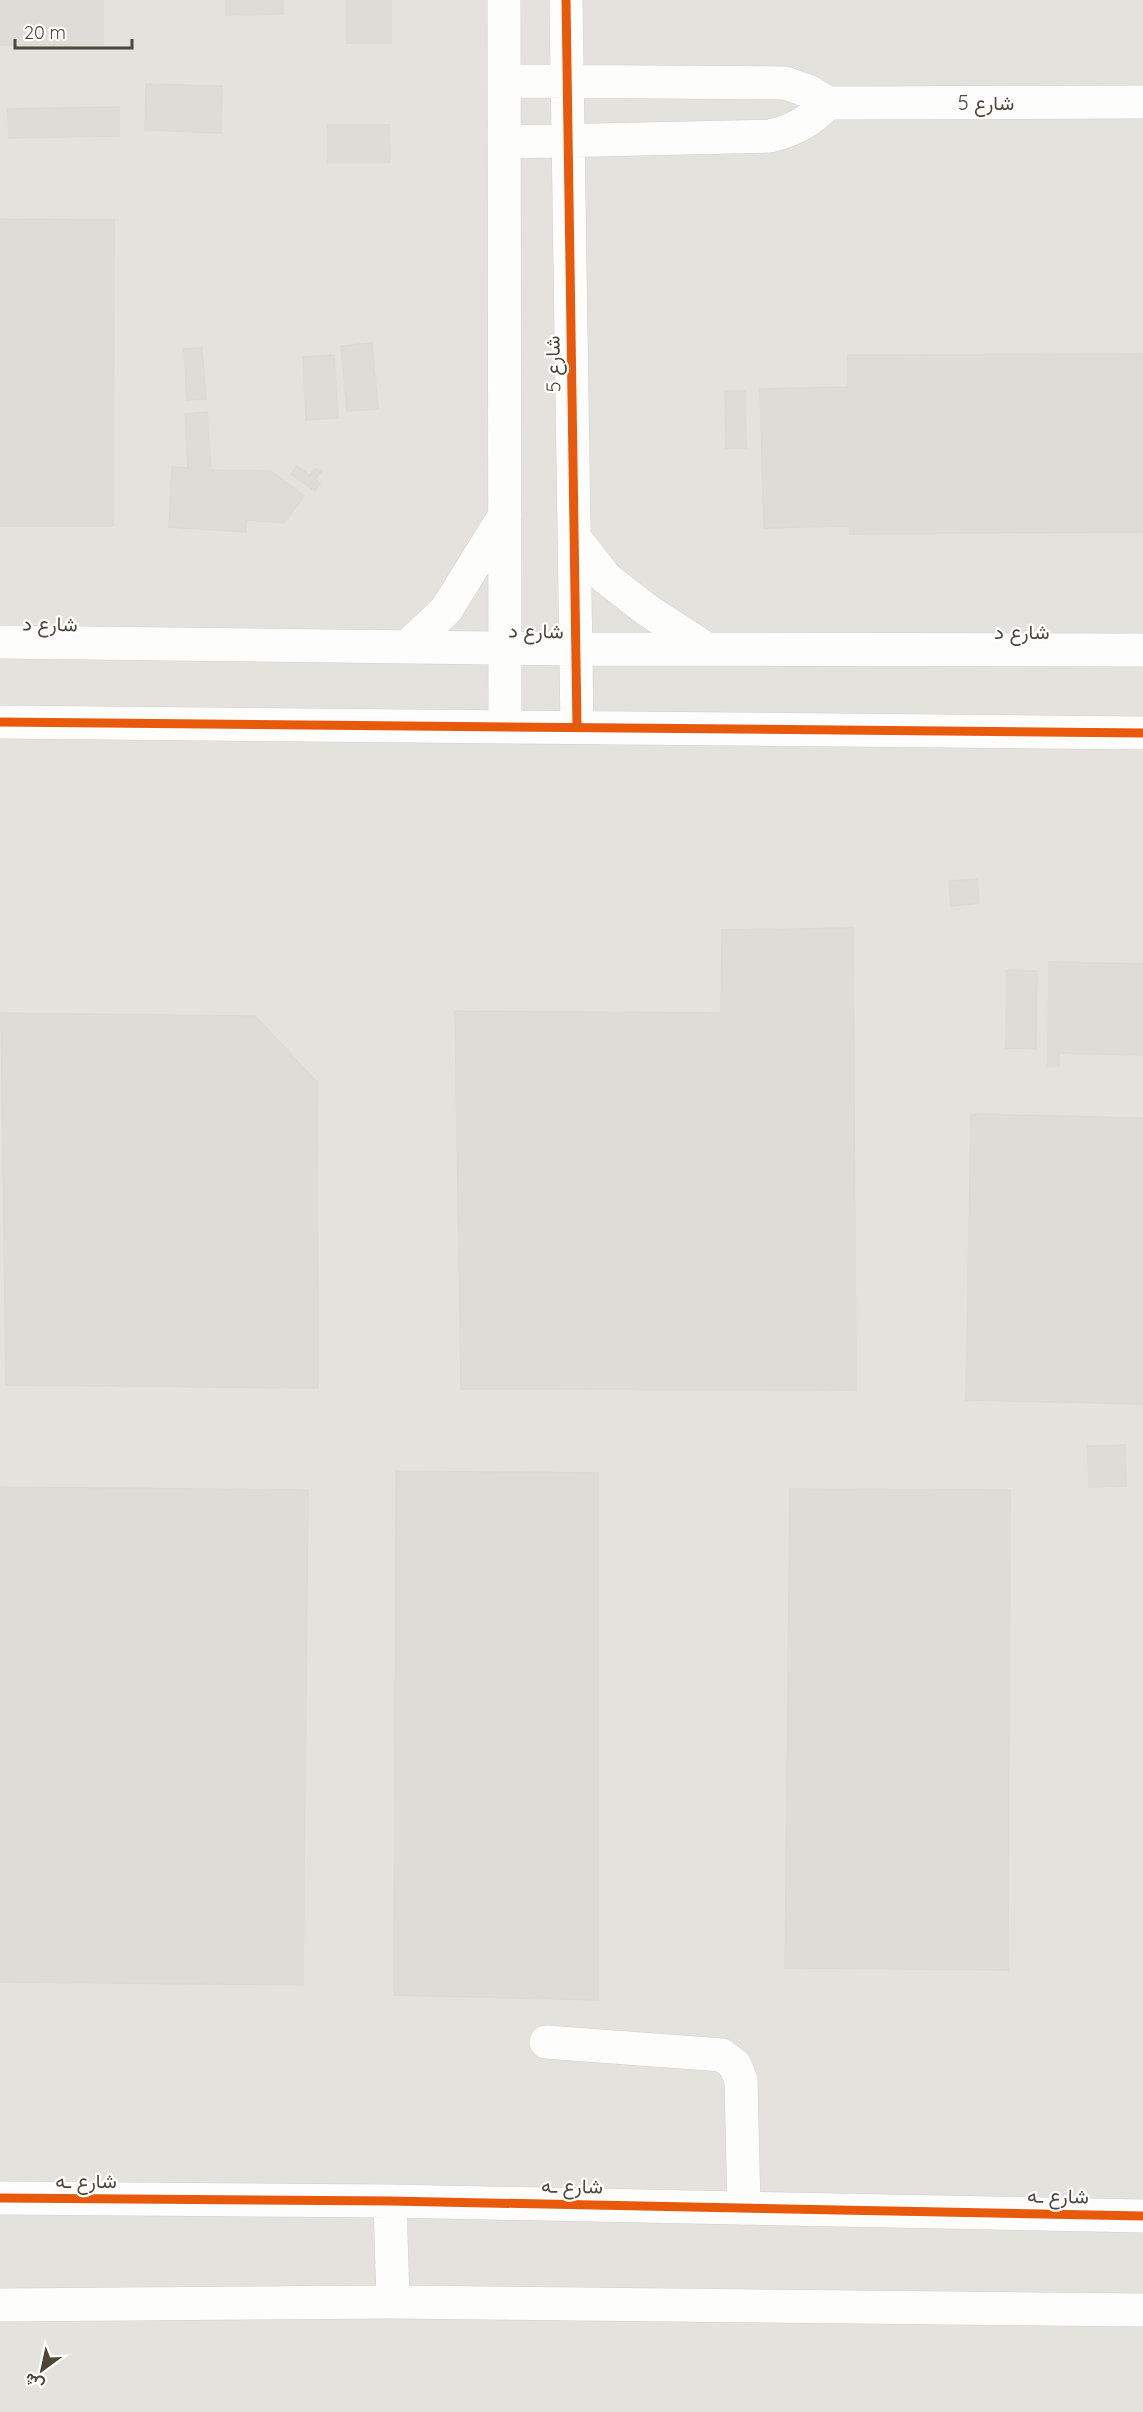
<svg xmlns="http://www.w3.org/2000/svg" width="1143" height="2412" font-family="Quicksand,Vazirmatn,sans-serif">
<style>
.industrial{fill:#e4e2dc}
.building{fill:#dedcd6;stroke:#dddad3;stroke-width:1.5}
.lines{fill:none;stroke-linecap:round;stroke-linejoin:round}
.minor-casing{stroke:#d2d1cb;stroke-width:34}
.minor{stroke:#fdfdfc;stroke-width:33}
.cycleway-casing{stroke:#fff;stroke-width:13}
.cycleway{stroke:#e8590c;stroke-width:9}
.labels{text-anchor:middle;stroke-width:4.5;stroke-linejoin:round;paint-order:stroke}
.street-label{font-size:20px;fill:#4d4737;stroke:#fff}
</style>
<rect width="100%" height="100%" fill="#f4f3ee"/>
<!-- industrial -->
<path class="industrial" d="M0,0H1143V2412H0Z"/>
<!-- building -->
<path class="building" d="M0,0H103V45H0Z
M226,0H283V14L226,15Z
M347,0H391V43H347Z
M146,84L222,86L221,133L145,130Z
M119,107V136L9,138L8,109Z
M328,125H389L390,162H328Z
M0,219L114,220L113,526H0Z
M372,343L378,409L347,411L341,346Z
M202,348L206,399L187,400L184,349Z
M1143,354V532L850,534V526L764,528L760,389L848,387V355Z
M334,355L338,418L306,420L303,357Z
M725,391H745L746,448H726Z
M207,412L211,470L271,471L304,496L284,523L246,520V532L169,527L172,467L188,468L185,414Z
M297,466L310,475L315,468L321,472L315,479L320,483L315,491L291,474Z
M977,879L979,903L951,906L949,881Z
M853,928L856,1390L461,1389L455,1011L721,1013L722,930Z
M1049,962L1143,964V1055L1059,1053V1066H1048Z
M1007,970L1037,971L1036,1049L1006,1048Z
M1,1013L255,1016L317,1082L318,1388L6,1385Z
M971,1114L1143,1118V1404L966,1400Z
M1125,1445L1126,1486L1089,1487L1088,1446Z
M396,1471L598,1473V2000L394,1995Z
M0,1487L308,1490L303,1985L0,1982Z
M790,1489L1010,1490L1008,1970L785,1968Z"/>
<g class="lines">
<defs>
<path id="minor" d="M504,0L505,726
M566,0L577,727
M504,81L785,83L808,91L828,103L1143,102
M505,142L770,136C795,130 810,121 828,103
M574,537L606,578L647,610L707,649
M0,642L576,649L1143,650
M407,647L446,610L505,515
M0,722L1143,733
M546,2042L722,2055L735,2065L741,2080L744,2208
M0,2198L390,2201L1143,2216
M390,2201L393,2302
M0,2305L393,2302L1143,2310"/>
</defs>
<!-- minor casing -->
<use href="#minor" class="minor-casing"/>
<!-- minor -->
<use href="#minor" class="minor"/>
<defs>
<path id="cycleway" d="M566,0L577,727
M0,722L1143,733
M0,2198L390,2201L1143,2216"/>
</defs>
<!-- cycleway casing -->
<use href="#cycleway" class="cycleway-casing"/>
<!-- cycleway -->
<use href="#cycleway" class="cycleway"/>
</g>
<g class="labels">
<!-- street labels -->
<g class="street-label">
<text x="986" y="110">شارع 5</text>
<text transform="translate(553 364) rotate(-91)" y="7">شارع 5</text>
<text transform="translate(50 624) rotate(1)" y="7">شارع د</text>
<text transform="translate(536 631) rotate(1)" y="7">شارع د</text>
<text x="1022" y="639">شارع د</text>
<text x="86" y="2188">شارع ـه</text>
<text transform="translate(572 2186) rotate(1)" y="7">شارع ـه</text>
<text transform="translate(1058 2196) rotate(1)" y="7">شارع ـه</text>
</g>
</g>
<!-- north arrow -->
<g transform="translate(42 2370) rotate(213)" stroke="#ffffff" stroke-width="4.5" paint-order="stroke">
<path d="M0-4.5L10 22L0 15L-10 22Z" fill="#4d4737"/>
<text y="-9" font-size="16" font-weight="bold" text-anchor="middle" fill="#4d4737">ش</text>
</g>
<!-- scale -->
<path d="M15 39v9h117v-9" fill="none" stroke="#4d4737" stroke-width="3"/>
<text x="24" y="39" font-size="18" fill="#4d4737" stroke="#ffffff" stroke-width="4.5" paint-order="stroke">20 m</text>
</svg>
